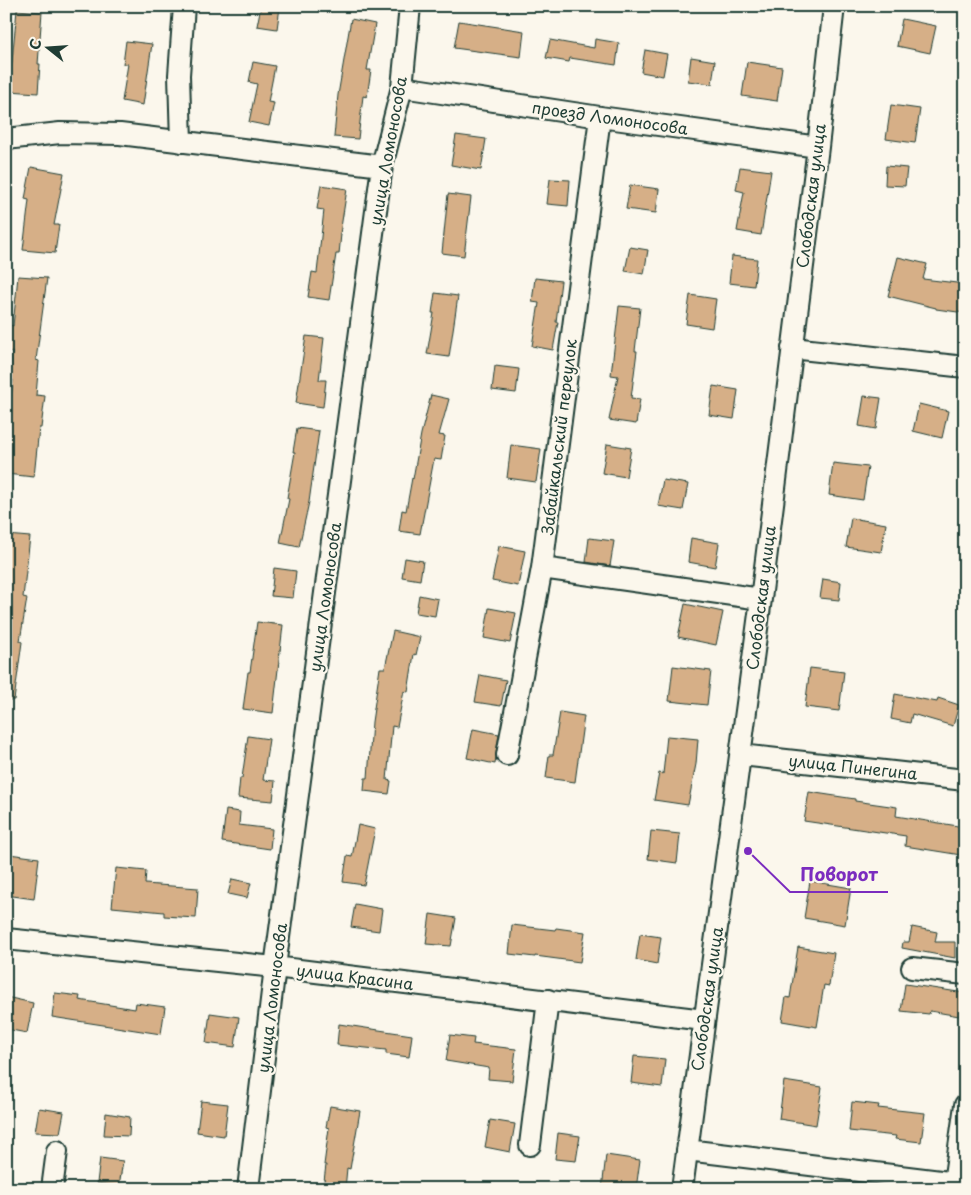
<svg xmlns="http://www.w3.org/2000/svg" width="971" height="1195" font-family="'Playpen Sans',sans-serif">
<style>
.building{fill:#d6af87;stroke:#1f3d34}
.lines{fill:none;stroke-linecap:round;stroke-linejoin:round}
.minor-casing{stroke:#1f3d34;stroke-width:24}
.minor{stroke:#fbf7ec;stroke-width:20}
.labels{text-anchor:middle;stroke-width:4.5;stroke-linejoin:round;paint-order:stroke}
.street-label{font-size:16px;fill:#1f3d34;stroke:#fbf7ec}
.leader{fill:none;stroke:#7b2cbf;stroke-width:2}
.callout-dot{fill:#7b2cbf;stroke:#fbf7ec;stroke-width:2}
.callout-label{font-size:18px;text-anchor:middle;font-weight:bold;fill:#7b2cbf;stroke:#fbf7ec;stroke-width:4.5;stroke-linejoin:round;paint-order:stroke}
</style>
<rect width="100%" height="100%" fill="#fbf7ec"/>
<filter id="ink" filterUnits="userSpaceOnUse"><feTurbulence type="fractalNoise" baseFrequency=".02" numOctaves="2"/><feDisplacementMap in="SourceGraphic" scale="10" xChannelSelector="R" yChannelSelector="G"/><feConvolveMatrix kernelMatrix="1 2 1 2 8 2 1 2 1" color-interpolation-filters="sRGB"/></filter>
<g filter="url(#ink)">
<!-- building -->
<path class="building" d="M261,6L280,7L277,29L257,26Z
M17,10L42,12L38,64H40L38,93L9,91Z
M351,19L375,24L367,70H371L367,97L363,96L358,139L334,137L338,95Z
M902,19L936,26L930,53L897,46Z
M459,21L524,31L521,57L454,48Z
M595,39L619,43L616,65L570,58L569,62L546,58L550,40L594,48Z
M126,41L152,44L143,105L122,101L128,64H123Z
M645,50L667,54L663,76L641,72Z
M691,57L715,61L712,84L688,81Z
M253,62L275,66L268,102L274,103L269,126L249,122L257,84L249,82Z
M747,62L782,67L777,101L742,96Z
M891,105L920,109L915,143L886,139Z
M456,135L486,139L481,170L451,165Z
M886,166L907,168L905,186L885,185Z
M31,167L64,173L54,225H59L55,253L23,250L29,200L25,199Z
M740,167L771,171L761,235L737,231L744,192L736,190Z
M550,179L570,180L568,206L547,204Z
M321,185L347,189L340,234H341L339,254H336L329,300L308,297L312,272L317,273L324,210L317,209Z
M630,185L659,189L656,213L626,209Z
M448,194L471,197L464,256L442,253Z
M630,247L648,250L644,274L625,271Z
M732,256L757,259L754,286L729,283Z
M898,257L927,264L923,279L965,284V313L936,309V308L888,296Z
M18,276L47,278L36,360L39,361L36,395L45,396L41,428H39L34,477L6,474V439L13,380L10,379L12,352H7L10,325L13,326Z
M535,278L561,281L556,322H558L553,350L532,346L539,303L532,302Z
M435,293L458,296L449,357L427,354L434,313H432Z
M690,295L716,299L712,328L686,324Z
M619,306L640,308L635,351H637L631,398L640,399L636,424L609,420L618,376L611,375Z
M306,336L324,338L319,380H326L323,407L296,403Z
M495,366L519,369L516,393L492,390Z
M713,386L738,390L734,419L709,415Z
M431,395L449,399L439,435L445,436L441,460L434,459L420,534L399,531L402,510L406,511L412,478L413,479L421,434Z
M864,396L881,398L876,429L859,426Z
M919,404L948,411L942,438L913,431Z
M297,428L319,431L309,502L299,547L280,543L289,499L287,498L295,452H293Z
M607,444L631,448L626,477L602,473Z
M511,445L541,449L536,482L507,478Z
M833,463L868,467L863,500L829,495Z
M663,480L688,484L683,510L658,506Z
M851,518L886,524L881,552L846,547Z
M6,535L30,537L23,597L27,598L20,641L22,642L14,700H6Z
M589,538L614,541L610,566L586,562Z
M691,538L719,543L715,567L688,562Z
M499,546L525,551L518,586L492,581Z
M405,558L423,561L420,580L402,577Z
M274,568L296,571L293,598L271,596Z
M823,579L841,582L839,600L820,598Z
M419,595L438,599L435,616L416,613Z
M685,604L723,612L716,645L678,637Z
M489,608L516,613L510,643L484,638Z
M257,622L283,625L273,713L243,709L248,672H250Z
M393,631L420,637L416,655L414,654L408,692L404,691L397,727L392,726L387,780L391,781L389,794L364,791L365,778H368L372,722L380,668H385Z
M673,666L711,671L707,705L669,701Z
M810,668L844,672L839,711L805,707Z
M480,675L506,680L501,706L475,702Z
M895,694L937,702L938,698L959,705L953,726L912,714L910,723L891,719Z
M560,712L584,716L575,782L546,778L549,755H553Z
M473,729L499,734L495,764L467,758Z
M248,736L269,739L263,780L275,781L273,801L238,798L240,778H242Z
M667,736L698,739L696,764L688,805L654,800L659,773L663,774Z
M809,792L855,799V801L897,807L896,816L964,827L961,855L905,846L906,836L804,821Z
M226,810L240,812L239,825L272,829L270,849L222,842Z
M358,825L375,829L364,885L343,882L347,856L352,857Z
M651,831L680,834L677,863L648,859Z
M9,854L39,858L34,899L6,895V875Z
M116,868L146,871L145,884L198,888L196,918L164,916V912L112,907Z
M232,879L251,883L247,898L228,894Z
M810,881L851,888L845,925L804,918Z
M355,904L382,909L379,931L351,927Z
M430,914L456,918L451,946L426,944Z
M512,925L555,930L556,928L585,932L580,962L535,956V957L509,954Z
M912,927L937,932L935,942H955V958L902,948L903,942H909Z
M640,934L661,937L657,964L636,960Z
M798,947L834,953L829,986L824,985L817,1027L782,1021L786,997L790,998Z
M905,984L965,993V1017L930,1011L929,1014L901,1011Z
M55,993L80,996L79,1000L135,1009L136,1003L165,1007L161,1034L52,1017Z
M6,997L33,1003L27,1033L6,1029Z
M210,1013L239,1017L235,1047L206,1043Z
M339,1024L412,1035L409,1057L386,1054V1050L337,1045Z
M450,1035L474,1038L473,1044L516,1049L512,1081L488,1079L489,1068L446,1061Z
M634,1056L665,1059L662,1087L631,1083Z
M784,1081L822,1087L816,1125L779,1119Z
M201,1101L228,1104L224,1136L197,1132Z
M852,1102L879,1105L878,1108L925,1113L921,1142L895,1139L896,1136L849,1131Z
M330,1106L360,1111L350,1169L347,1168L345,1189H323L326,1165H324L329,1128L326,1127Z
M39,1108L64,1112L60,1133L35,1132Z
M106,1113L130,1117L129,1136L104,1135Z
M490,1120L515,1124L510,1152L485,1147Z
M558,1133L580,1136L576,1161L555,1159Z
M606,1155L640,1160L636,1189H602Z
M100,1158L123,1161L119,1186L97,1183Z"/>
<g class="lines">
<defs>
<path id="minor" d="M402,87L600,117L818,147
M6,139L60,133L120,134L382,166
M181,142L179,75L184,6
M792,348L965,367
M542,568L761,599
M507,755L542,568L600,117
M741,755L965,780
M6,939L275,967L704,1020
M912,968L965,974
M530,1145L548,1000
M687,1150L965,1184
M954,1183L965,1105
M52,1189L57,1151
M248,1189L275,967L382,166L402,87L410,6
M682,1189L761,599L818,147L834,6"/>
</defs>
<!-- minor casing -->
<use href="#minor" class="minor-casing"/>
<!-- minor -->
<use href="#minor" class="minor"/>
</g>
</g>
<g class="labels">
<!-- street labels -->
<g class="street-label">
<text transform="translate(610 118) rotate(8)" y="6">проезд Ломоносова</text>
<text transform="translate(388 151) rotate(-80)" y="6">улица Ломоносова</text>
<text transform="translate(811 196) rotate(-83)" y="6">Слободская улица</text>
<text transform="translate(559 437) rotate(-83)" y="6">Забайкальский переулок</text>
<text transform="translate(325 597) rotate(-82)" y="6">улица Ломоносова</text>
<text transform="translate(761 598) rotate(-83)" y="6">Слободская улица</text>
<text transform="translate(853 767) rotate(6)" y="6">улица Пинегина</text>
<text transform="translate(355 977) rotate(7)" y="6">улица Красина</text>
<text transform="translate(272 998) rotate(-83)" y="6">улица Ломоносова</text>
<text transform="translate(707 999) rotate(-82)" y="6">Слободская улица</text>
</g>
</g>
<!-- callouts -->
<path class="leader" d="M748 851L790 892H888"/>
<circle class="callout-dot" cx="748" cy="851" r="5"/>
<g class="callout-label">
<text x="839" y="881">Поворот</text>
</g>
<!-- margin -->
<rect width="971" height="1195" fill="none" stroke="#fbf7ec" stroke-width="25"/>
<rect x="12" y="12" width="946" height="1170" fill="none" stroke="#1f3d34" stroke-width="2" filter="url(#ink)"/>
<!-- north arrow -->
<g transform="translate(48 48) rotate(287)" stroke="#fbf7ec" stroke-width="4" paint-order="stroke">
<path d="M0-4L9 19L0 12L-9 19Z" fill="#1f3d34"/>
<text y="-8" font-size="14" font-weight="bold" text-anchor="middle" fill="#1f3d34">С</text>
</g>
</svg>
